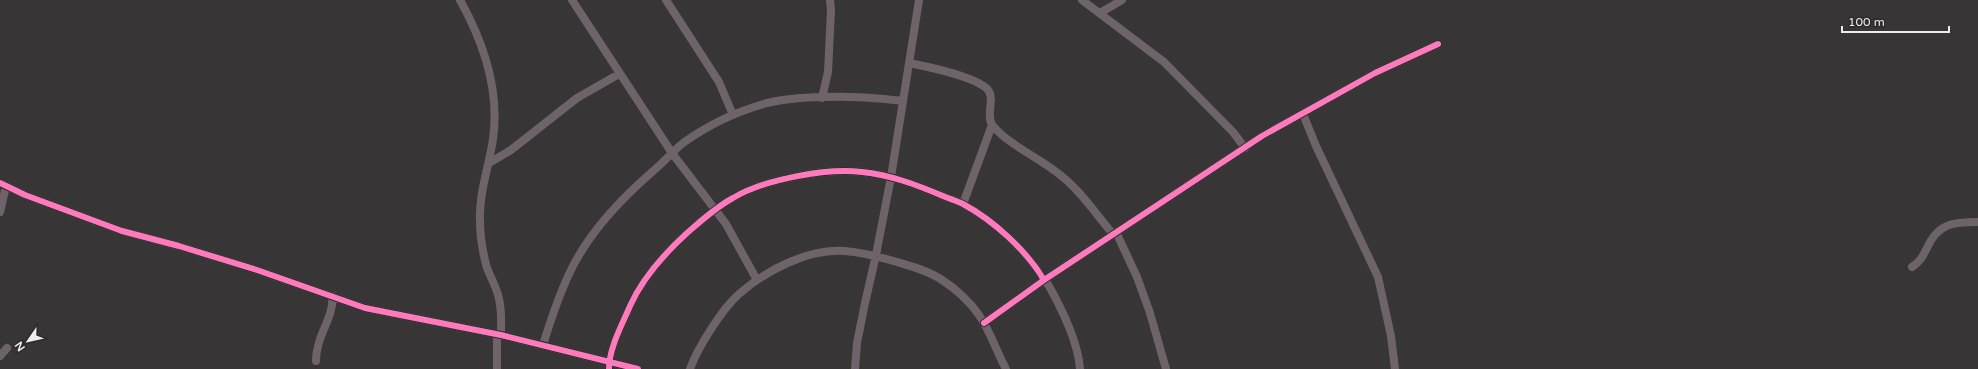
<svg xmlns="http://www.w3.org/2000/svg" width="1978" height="369" font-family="'Varela Round',sans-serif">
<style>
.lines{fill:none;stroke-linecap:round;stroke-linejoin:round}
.minor{stroke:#6f636a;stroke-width:8}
.cycleway-casing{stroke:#2e2a2c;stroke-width:8}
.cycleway{stroke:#fd7abc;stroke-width:6}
</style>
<rect width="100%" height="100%" fill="#383536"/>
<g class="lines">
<!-- minor -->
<path class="minor" d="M460,0C484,43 500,90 493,139C489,167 479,192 480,220C480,235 483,254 487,268C491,278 497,288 499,299C502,311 501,323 501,335
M572,0L672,153L726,224L757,280
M666,0L719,82L733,115
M1082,0L1164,62L1233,132L1245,148
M1100,13L1122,0
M909,63C929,67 969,75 985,87C998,96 984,115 993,126C1008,144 1037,157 1055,171C1078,187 1095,213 1113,234
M822,98L828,72L831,10L830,0
M1303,114L1316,146L1378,277L1391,336L1395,369
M489,163L511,150L577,98L619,74
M0,183L25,195L122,231L179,246L257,270L365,308L501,335L638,369
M963,204L992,125
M0,212L6,186
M1116,232L1137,277L1150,313L1166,369
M1912,267C1920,262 1923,256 1927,248C1938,223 1954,222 1978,222
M1045,279C1060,305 1078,340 1080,369
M984,323L1044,280L1262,136L1375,73L1438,44
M497,335V369
M543,345C551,319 560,291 573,266C592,229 621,199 652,172C663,163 672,152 683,143C708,125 738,111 767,103C806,94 863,96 903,101
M0,356L7,348
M316,361C316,335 335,316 332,296
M609,369C609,348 622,325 630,306C643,277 664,254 687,233C702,220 716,207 733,198C765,179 826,168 862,172C891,175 917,185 943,196C950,199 957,201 963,204C993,220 1027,251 1044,280
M690,369C698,347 722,309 739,294C766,270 808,249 844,251C862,252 880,257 897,262C911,266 929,271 942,280C955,288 970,302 979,315C990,331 997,352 1006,369
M855,369L857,343L865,303L876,255L891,177L919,0"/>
<defs>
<path id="cycleway" d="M0,183L25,195L122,231L179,246L257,270L365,308L501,335L638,369
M984,323L1044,280L1262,136L1375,73L1438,44
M609,369C609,348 622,325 630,306C643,277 664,254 687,233C702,220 716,207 733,198C765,179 826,168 862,172C891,175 917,185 943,196C950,199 957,201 963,204C993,220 1027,251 1044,280"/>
</defs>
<!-- cycleway casing -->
<use href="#cycleway" class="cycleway-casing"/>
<!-- cycleway -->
<use href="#cycleway" class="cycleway"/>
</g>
<!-- north arrow -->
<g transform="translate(28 341) rotate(236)" stroke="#2e2a2c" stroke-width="3" paint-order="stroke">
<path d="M0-3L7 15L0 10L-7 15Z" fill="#efeced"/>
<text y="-6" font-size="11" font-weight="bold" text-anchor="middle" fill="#efeced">N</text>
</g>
<!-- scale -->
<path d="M1842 26v6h107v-6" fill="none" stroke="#efeced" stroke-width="2"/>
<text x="1848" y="26" font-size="12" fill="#efeced" stroke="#2e2a2c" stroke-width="3" paint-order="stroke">100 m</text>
</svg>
